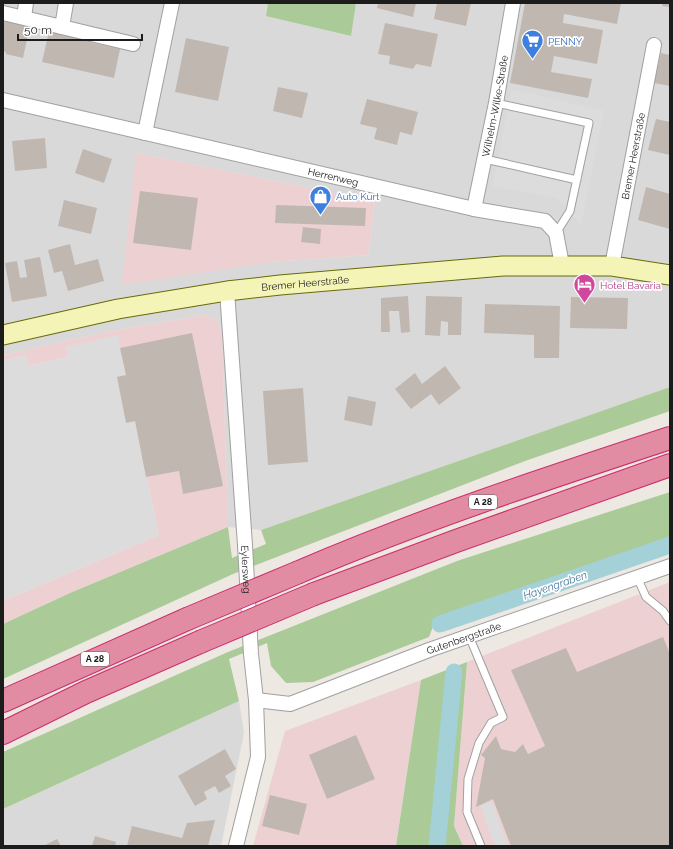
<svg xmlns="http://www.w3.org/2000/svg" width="673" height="849" font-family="Raleway,sans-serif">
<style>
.residential{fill:#dad9d9;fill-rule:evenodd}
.commercial{fill:#edd1d2}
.forest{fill:#aaca98}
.parking{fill:#dcdcdc}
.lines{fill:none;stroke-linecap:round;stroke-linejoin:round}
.canal{stroke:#a4d0d8;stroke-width:17}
.building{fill:#c1b7b1}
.lane-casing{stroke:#a0a0a0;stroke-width:9}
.street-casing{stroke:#a0a0a0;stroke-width:16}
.secondary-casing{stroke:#676b0a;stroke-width:21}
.highway-casing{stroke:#cd2d6e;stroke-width:24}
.lane{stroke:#fff;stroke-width:7}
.street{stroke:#fff;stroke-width:14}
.secondary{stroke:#f5f4b7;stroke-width:19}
.highway{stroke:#e18ca2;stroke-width:22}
.highway-bridge-casing{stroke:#cd2d6e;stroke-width:24;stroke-linecap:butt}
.highway-bridge{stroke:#e18ca2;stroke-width:22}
.labels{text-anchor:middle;stroke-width:3.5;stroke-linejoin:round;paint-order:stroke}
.shield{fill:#fff;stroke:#606060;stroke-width:1}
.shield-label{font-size:9px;font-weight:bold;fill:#1c1c1c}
.shop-label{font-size:10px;fill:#366cbe;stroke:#fff;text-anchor:start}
.street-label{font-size:10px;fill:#1c1c1c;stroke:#fff}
.hotel-label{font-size:10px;fill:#b23c85;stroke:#fff;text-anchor:start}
.water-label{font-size:11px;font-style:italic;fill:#4b7a9e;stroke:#fff}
</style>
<rect width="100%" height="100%" fill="#ede8e2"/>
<!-- residential -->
<path class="residential" d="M3,3H268L266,15L350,36L356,3H670V387L261,530L228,527L222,335L218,322L206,315L116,330L3,355ZM136,153L375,201L368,255L272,262Z
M239,701L244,733L221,846H3V809Z"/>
<!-- commercial -->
<path class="commercial" d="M136,153L375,201L368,255L272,262L122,285Z
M206,315L218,322L222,335L228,527L70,593L3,624V601L159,535L135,422L126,423L66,347L68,357L28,366L26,355L3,360V355L116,330Z
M670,582V846H463L454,826L467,662Z
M421,680L396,846H253L285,731Z"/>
<!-- forest -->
<path class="forest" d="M268,3H356L351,36L266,16Z
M670,387V411L525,461L233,574L3,679V624L70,593L228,527L232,558L266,544L261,530Z
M670,492V541L436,619L429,637L313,682L286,683L271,666L267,643L229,659L239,701L3,809V752L228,652L457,561Z
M467,662L454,826L463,846H396L421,680Z"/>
<!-- parking -->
<path class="parking" d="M511,89L604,111L581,225L557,198L493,186Z
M118,335L126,375V423L135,421L159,535L3,601V360L26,355L29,366L68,357L66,347Z
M492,801L508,846H495L480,806Z"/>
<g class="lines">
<!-- canal -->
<path class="canal" d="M440,624L670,545
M437,846L454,672"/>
</g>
<!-- building -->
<path class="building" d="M378,3H416L413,17L377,8Z
M437,3H471L466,26L434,19Z
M525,3H621L617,24L564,14L563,23L603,30L597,64L554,56L551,72L592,79L588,98L510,83Z
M663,3H670V7L662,6Z
M3,19L30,25L23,58L6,54V52L3,51Z
M385,23L438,34L431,67L416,64L413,69L389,64L390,56L378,54Z
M49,31L90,37L89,42L120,49L114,78L42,62Z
M186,38L229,47L218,101L175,92Z
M661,53L670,55V86L654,83Z
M278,87L308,93L302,118L273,111Z
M367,99L418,112L412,135L400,132L397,145L374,139L377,128L360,124Z
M656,119L670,122V155L648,150Z
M45,138L47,168L15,171L12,141Z
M83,149L112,159L104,183L75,173Z
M646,187L670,194V229L638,220Z
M140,191L198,198L191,250L133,243Z
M64,200L97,208L91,234L58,226Z
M276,205L366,208L365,226L275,223Z
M303,227L321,229L320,244L301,242Z
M70,244L75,265L98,259L104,281L68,291L62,271L54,273L48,250Z
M40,257L47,296L12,302L5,263L17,261L20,278L27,277L24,260Z
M408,296L410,332L401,333L399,311H389L390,332H381V298Z
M426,296L462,297L461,335H448V322L441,321L440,336L425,335Z
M571,297L628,298L627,329L570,328Z
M485,304L560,306L559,358H534V335L484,333Z
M192,333L223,486L183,494L179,471L146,477L135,421L126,423L117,377L126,375L120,348Z
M445,366L461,388L439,405L431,394L411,409L395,389L415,373L422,384Z
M303,388L308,462L268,465L263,391Z
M348,396L376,402L372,426L344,420Z
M663,637L670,654V846H511L493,799L476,807L485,758L481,755L496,736L501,749L515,752L523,744L528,754L545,746L511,670L566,648L577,672Z
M356,735L375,779L327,799L309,755Z
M225,749L236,769L225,776L231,786L219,793L215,786L204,792L207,799L195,806L178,776Z
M270,795L307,804L299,835L262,826Z
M215,820L208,846H127L132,826L182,838L187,823Z
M95,836L116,842L115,846H92Z
M57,839L61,846H43Z"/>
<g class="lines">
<defs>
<path id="lane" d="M496,103L589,123L570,211L556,233
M485,159L577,180
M637,577L646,597L663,611L670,621
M469,636L503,717L491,723L479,743L468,779L467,812L481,846"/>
<g id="street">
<path d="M3,13L133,44"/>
<path d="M24,17L26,3"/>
<path d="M62,27L66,3"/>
<path id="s1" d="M3,100L474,209L545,221L556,233L562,265"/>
<path d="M145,133L172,3"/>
<path id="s2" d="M474,209L496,103L513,3"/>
<path id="s3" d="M612,266L654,45"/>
<path id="s4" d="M227,291L245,545L251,654L256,700L258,757L236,846"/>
<path id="s5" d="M256,700L290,704L429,650L670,566"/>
</g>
<g id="secondary">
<path id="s6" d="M3,335L118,309L227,291L280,285L503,266H612L670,275"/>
</g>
<path id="highway" d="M299,572C420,520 545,479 670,438
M314,594L456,541L670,465
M3,701L187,619
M3,733L86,692L200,642"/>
</defs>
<!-- lane casing -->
<use href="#lane" class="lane-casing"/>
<!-- street casing -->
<use href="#street" class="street-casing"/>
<!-- secondary casing -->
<use href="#secondary" class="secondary-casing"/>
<!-- highway casing -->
<use href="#highway" class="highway-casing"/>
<!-- lane -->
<use href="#lane" class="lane"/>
<!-- street -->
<use href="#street" class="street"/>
<!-- secondary -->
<use href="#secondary" class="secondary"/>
<!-- highway -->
<use href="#highway" class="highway"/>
<defs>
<path id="highway-bridge" d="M187,619L299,572
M200,642L314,594"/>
</defs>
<!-- highway-bridge casing -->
<use href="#highway-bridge" class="highway-bridge-casing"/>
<!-- highway-bridge -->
<use href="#highway-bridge" class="highway-bridge"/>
</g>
<!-- icons -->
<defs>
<symbol id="supermarket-pin" viewBox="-11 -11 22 30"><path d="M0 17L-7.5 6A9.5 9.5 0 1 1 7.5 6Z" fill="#3f7fe0" stroke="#fff"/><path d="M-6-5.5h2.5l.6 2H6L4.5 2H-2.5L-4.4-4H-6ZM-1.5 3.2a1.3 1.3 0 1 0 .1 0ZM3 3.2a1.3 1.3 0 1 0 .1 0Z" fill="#fff"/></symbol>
<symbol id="shop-pin" viewBox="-11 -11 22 30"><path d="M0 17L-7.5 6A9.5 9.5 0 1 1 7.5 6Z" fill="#3f7fe0" stroke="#fff"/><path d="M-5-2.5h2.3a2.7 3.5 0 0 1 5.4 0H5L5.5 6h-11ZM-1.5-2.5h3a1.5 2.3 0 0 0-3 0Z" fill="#fff"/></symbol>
<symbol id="hotel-pin" viewBox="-11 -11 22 30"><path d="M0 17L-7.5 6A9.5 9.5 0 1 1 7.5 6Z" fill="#d1479c" stroke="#fff"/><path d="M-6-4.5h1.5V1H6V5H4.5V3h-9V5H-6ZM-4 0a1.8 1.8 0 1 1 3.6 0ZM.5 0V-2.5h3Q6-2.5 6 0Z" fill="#fff"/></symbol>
</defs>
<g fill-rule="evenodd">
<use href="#supermarket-pin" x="520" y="28" width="25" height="34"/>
<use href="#shop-pin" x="308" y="184" width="25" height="34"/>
<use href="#hotel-pin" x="572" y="272" width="25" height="34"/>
</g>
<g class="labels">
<!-- shield labels -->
<g class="shield">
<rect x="469" y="495" width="28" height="14" rx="3"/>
<rect x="81" y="652" width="28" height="14" rx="3"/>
</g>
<g class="shield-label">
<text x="483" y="505">A 28</text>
<text x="95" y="662">A 28</text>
</g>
<!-- shop labels -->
<g class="shop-label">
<text x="548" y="45">PENNY</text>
<text x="336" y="200">Auto Kurt</text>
</g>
<!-- street labels -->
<g class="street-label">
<text dy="4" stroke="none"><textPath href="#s2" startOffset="105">Wilhelm-Wilke-Straße</textPath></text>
<text dy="4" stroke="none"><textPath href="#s3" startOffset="112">Bremer Heerstraße</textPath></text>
<text dy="4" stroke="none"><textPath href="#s1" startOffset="339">Herrenweg</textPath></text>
<text dy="4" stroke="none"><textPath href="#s6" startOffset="307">Bremer Heerstraße</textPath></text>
<text dy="4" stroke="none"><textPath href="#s4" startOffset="279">Eylersweg</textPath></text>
<text dy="4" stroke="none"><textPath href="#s5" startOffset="220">Gutenbergstraße</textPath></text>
</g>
<!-- hotel labels -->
<g class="hotel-label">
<text x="600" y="289">Hotel Bavaria</text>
</g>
<!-- water labels -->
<g class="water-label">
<text transform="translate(555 585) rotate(-19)" y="4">Hayengraben</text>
</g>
</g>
<!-- border -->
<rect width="673" height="849" fill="none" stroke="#1c1c1c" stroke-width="8"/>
<!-- scale -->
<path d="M18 34v6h124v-6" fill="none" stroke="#1c1c1c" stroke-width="2"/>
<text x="24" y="34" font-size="12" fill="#1c1c1c" stroke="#ffffff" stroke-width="3" paint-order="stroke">50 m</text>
</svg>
